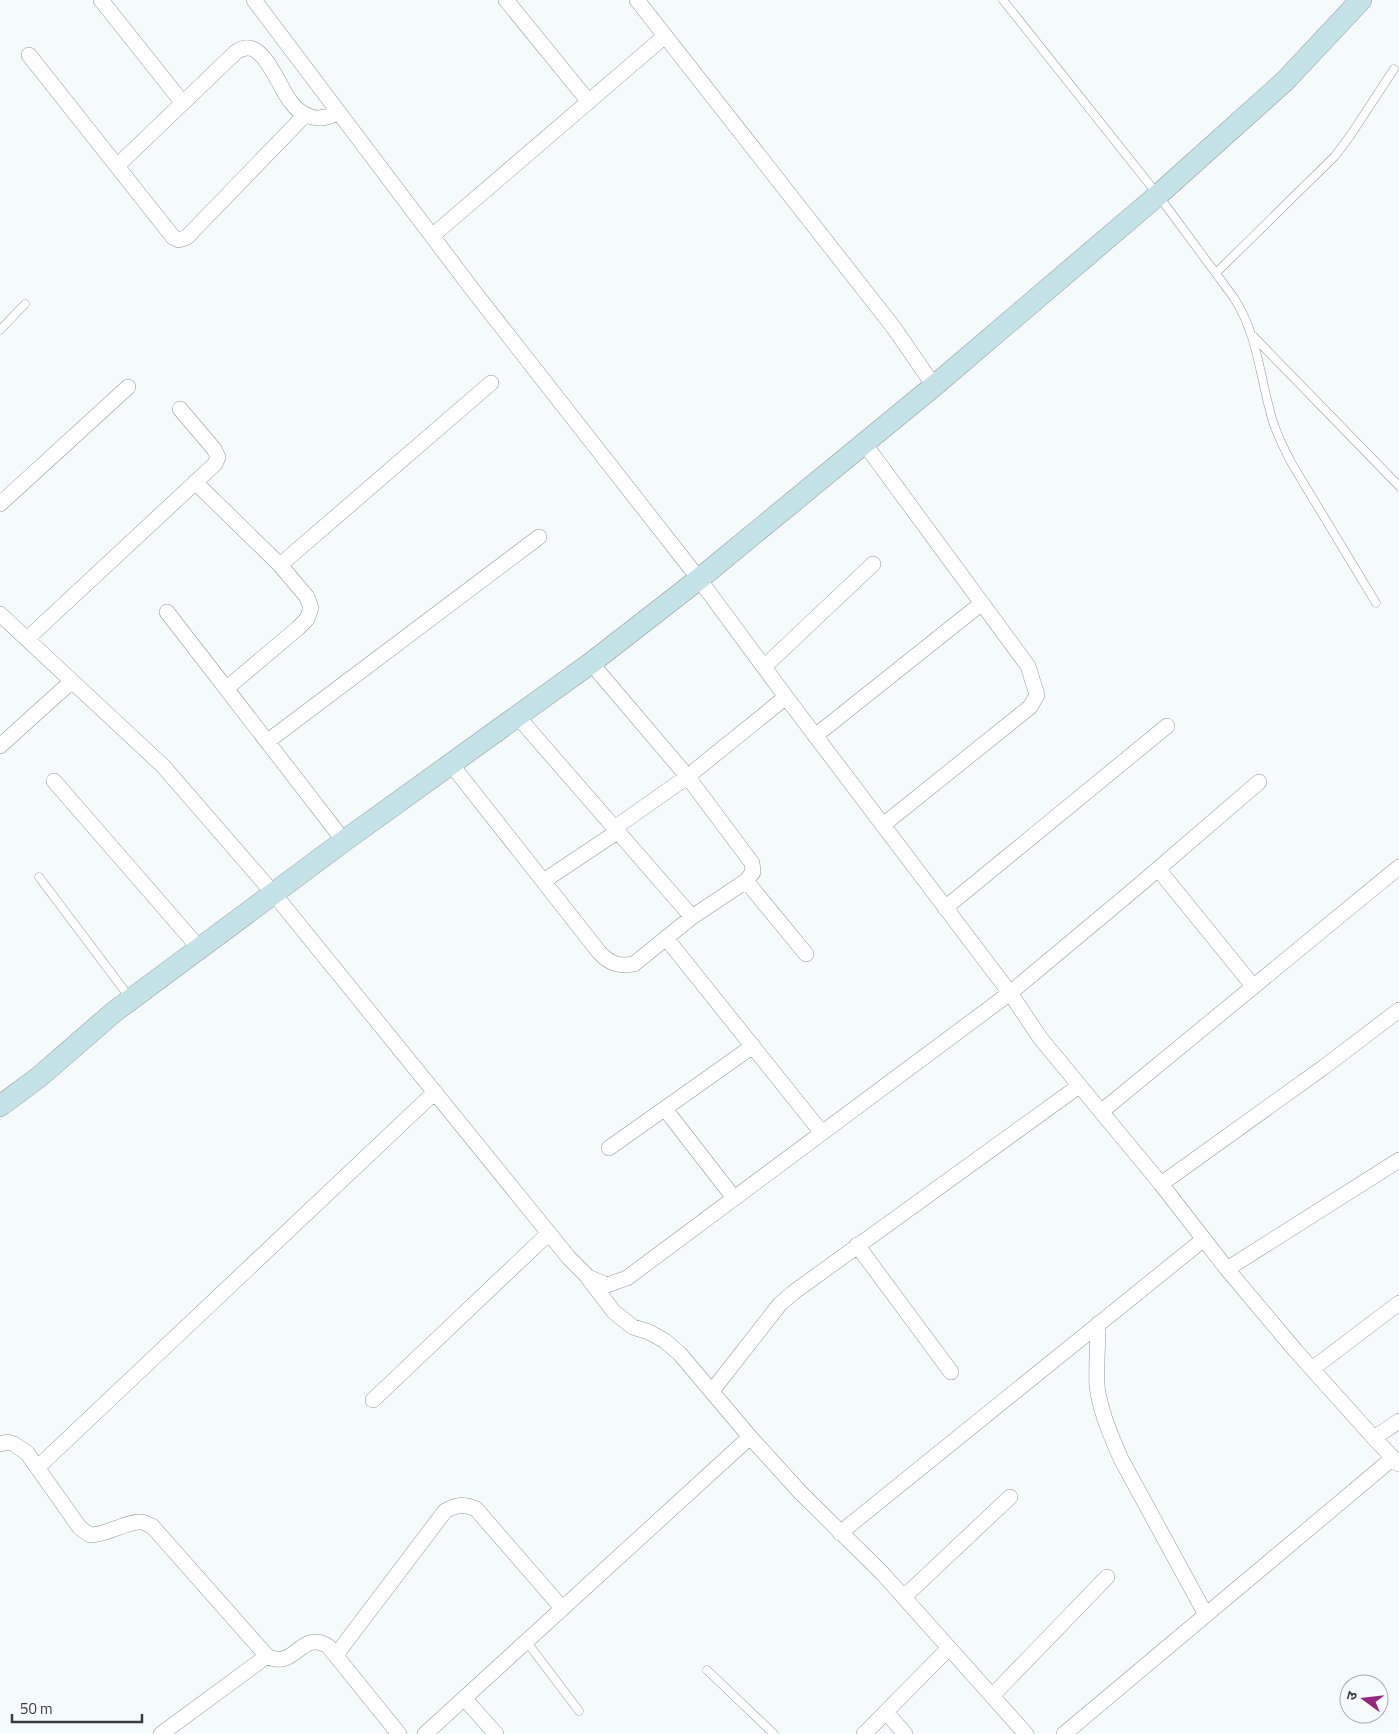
<svg xmlns="http://www.w3.org/2000/svg" width="1399" height="1734" font-family="'Titillium Web','Noto Sans Devanagari',sans-serif">
<style>
.lines{fill:none;stroke-linecap:round;stroke-linejoin:round}
.lane-casing{stroke:#939899;stroke-width:9}
.street-casing{stroke:#939899;stroke-width:16}
.secondary-casing{stroke:#939899;stroke-width:22}
.lane{stroke:#fff;stroke-width:8}
.street{stroke:#fff;stroke-width:15}
.secondary{stroke:#c4e3e8;stroke-width:21}
</style>
<rect width="100%" height="100%" fill="#f5fafb"/>
<g class="lines">
<defs>
<path id="lane" d="M1003,0L1158,195L1234,298C1257,334 1259,371 1270,411C1274,429 1283,447 1292,464L1376,603
M1216,273L1335,156L1350,136L1394,69
M0,330L25,304
M1254,337L1399,486
M39,877L130,998
M526,1641L579,1711
M707,1670L774,1734"/>
<path id="street" d="M101,0L182,102
M254,0L472,289L699,579L786,697L1010,993L1041,1039L1161,1184L1227,1269L1295,1350L1374,1438L1399,1464
M506,0L589,102
M637,0L894,328L934,386
M29,55L173,237L179,240L187,237L305,115
M117,166L236,52C262,33 278,86 290,101C295,108 303,115 312,117C321,120 330,116 339,113
M432,236L665,36
M864,443L1028,666L1037,695L1030,707L883,825
M195,482L280,565L307,597L311,608L307,619L298,628L227,688
M0,504L128,387
M280,565L491,383
M167,612L344,841
M0,614L163,766L274,894L569,1258L588,1277L607,1285L627,1278L1010,993L1137,887L1259,782
M27,639L215,464L218,457L214,449L180,409
M764,667L873,564
M518,717L692,917
M815,736L982,603
M268,741L539,537
M0,746L72,681
M451,764L599,952C609,963 618,967 634,964L692,917L746,881L753,872L752,863L687,776L591,663
M54,781L200,949
M1158,869L1253,986
M746,881L806,954
M545,882L551,876L617,832L620,824L687,777L786,697
M945,908L1167,726
M666,938L822,1133
M665,1109L734,1198
M1102,1111L1399,867
M609,1148L753,1046
M1161,1184L1324,1067L1399,1010
M857,1245L951,1372
M1227,1269L1399,1160
M588,1278L614,1312L633,1327L649,1332L665,1341L680,1354L750,1437L800,1492L883,1574L1026,1734
M1098,1324C1098,1344 1096,1365 1097,1386C1100,1411 1111,1436 1121,1459L1206,1615
M1312,1369L1399,1303
M712,1391L780,1304L794,1292L1079,1086
M373,1400L549,1233
M1374,1438L1399,1421
M0,1444L8,1442L14,1444L27,1453L80,1528L90,1535C108,1535 126,1521 141,1522C144,1522 149,1525 152,1526L267,1656C295,1671 301,1629 328,1646L399,1734
M38,1467L435,1092
M840,1533L1204,1239
M904,1597L1010,1497
M336,1655L445,1511C456,1505 464,1503 476,1509L562,1608
M992,1696L1107,1577
M464,1698L496,1734
M886,1712L905,1734
M161,1734L267,1656
M425,1734L750,1437
M864,1734L949,1648
M1064,1734L1393,1458"/>
<path id="secondary" d="M0,1106L39,1077L114,1012L344,841L591,663L699,579L934,386L1158,195L1285,81L1361,0"/>
</defs>
<!-- lane casing -->
<use href="#lane" class="lane-casing"/>
<!-- street casing -->
<use href="#street" class="street-casing"/>
<!-- secondary casing -->
<use href="#secondary" class="secondary-casing"/>
<!-- lane -->
<use href="#lane" class="lane"/>
<!-- street -->
<use href="#street" class="street"/>
<!-- secondary -->
<use href="#secondary" class="secondary"/>
</g>
<!-- north arrow -->
<g transform="translate(1364 1699) rotate(285)"><circle r="24" fill="#f5fafb" stroke="#aaaeaf"/>
<path d="M0-4L9 19L0 12L-9 19Z" fill="#992480"/>
<text y="-8" font-size="14" font-weight="bold" text-anchor="middle" fill="#3a3c3c">उ</text>
</g>
<!-- scale -->
<path d="M12 1714v8h130v-8" fill="none" stroke="#3a3c3c" stroke-width="2.5"/>
<text x="20" y="1714" font-size="15" fill="#3a3c3c" stroke="#f5fafb" stroke-width="4" paint-order="stroke">50 m</text>
</svg>
